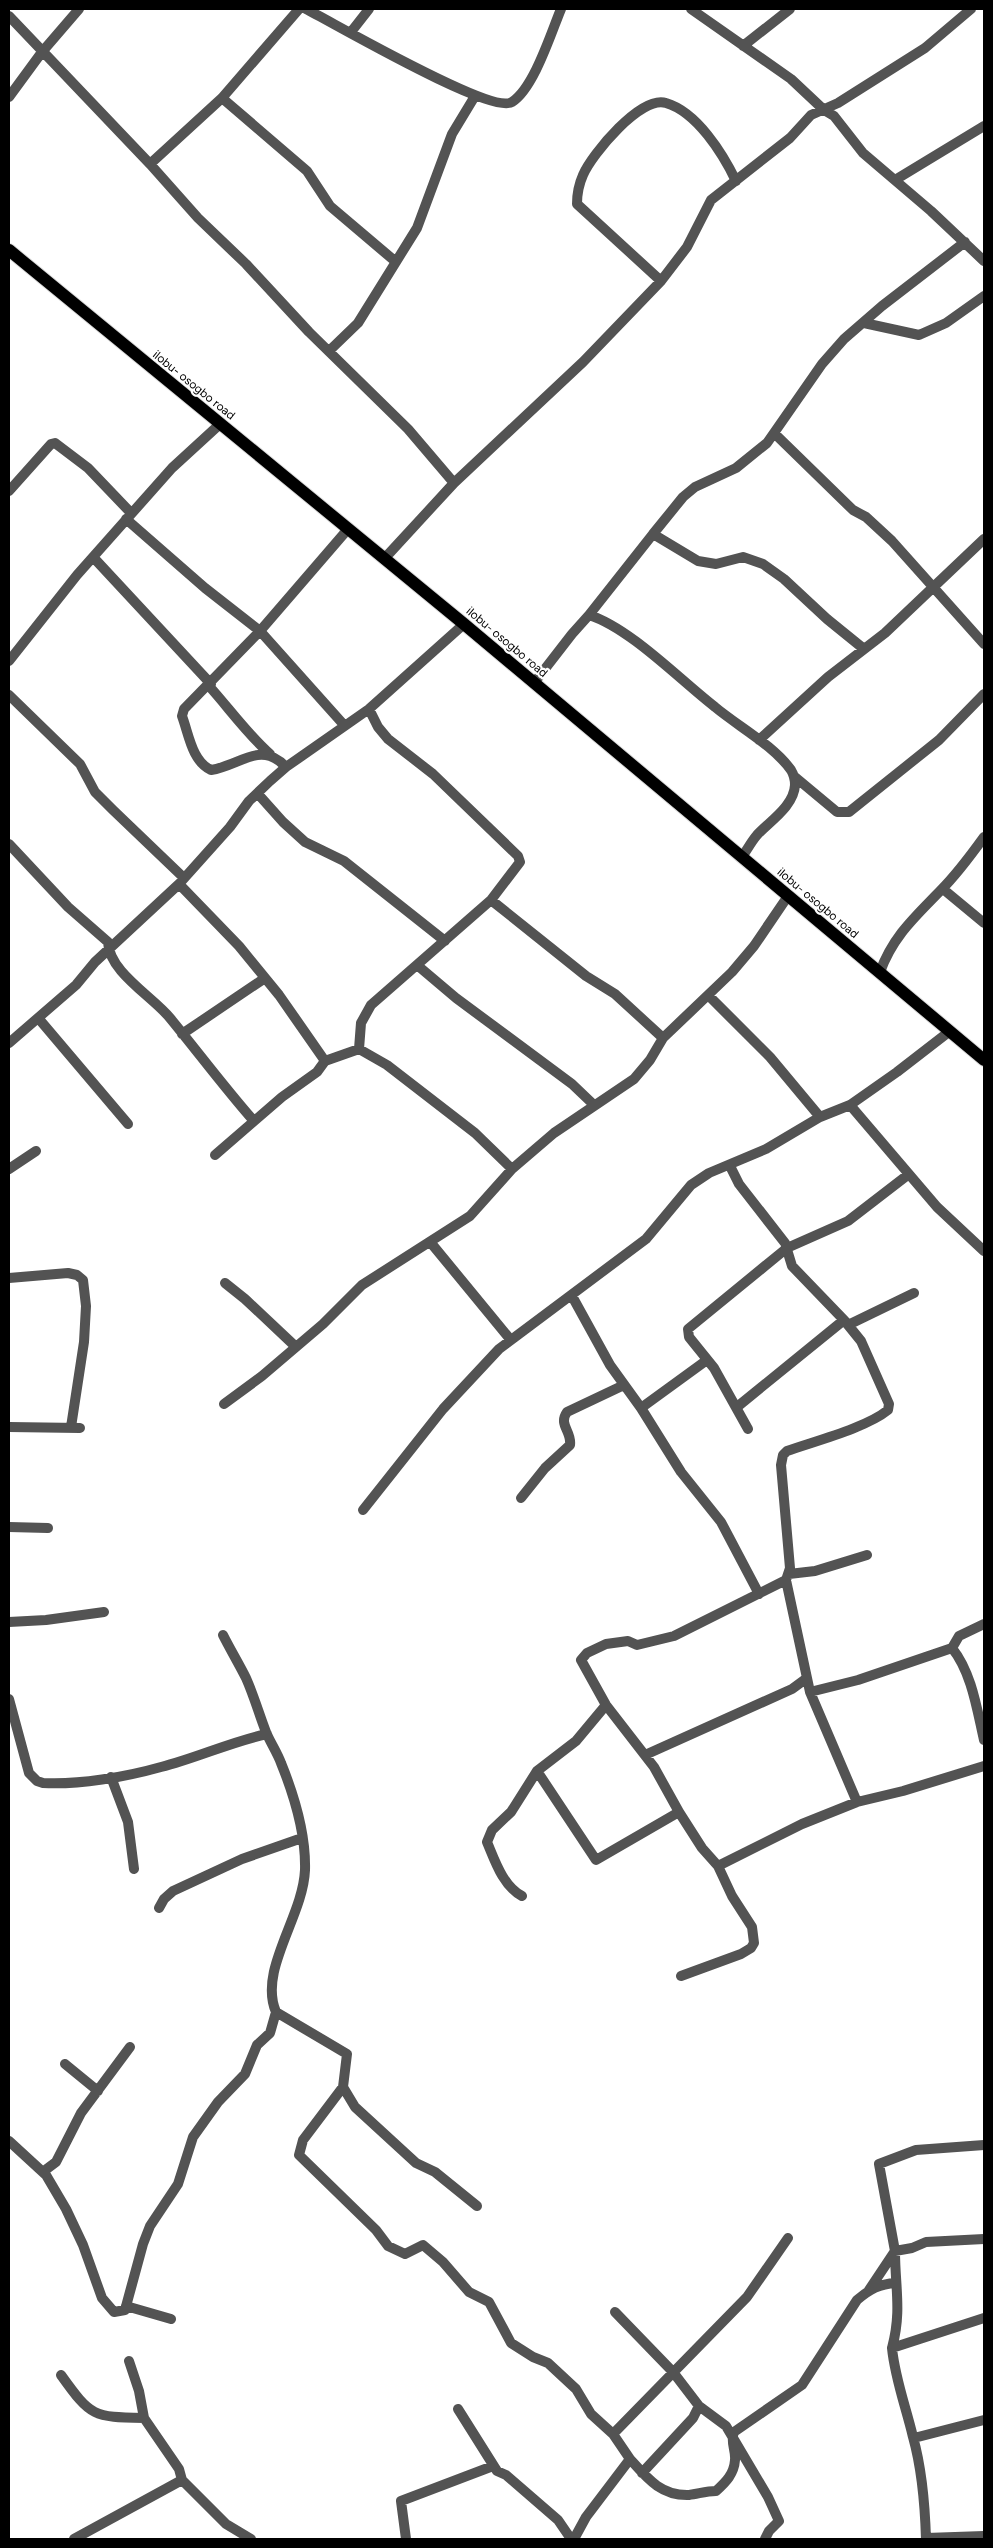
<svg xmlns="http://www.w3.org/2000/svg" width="993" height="2548" font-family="Figtree,sans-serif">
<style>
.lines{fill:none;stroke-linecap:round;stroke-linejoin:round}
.primary-casing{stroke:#dbdbdb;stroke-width:14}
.street{stroke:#535353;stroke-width:10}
.primary{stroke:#000;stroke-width:12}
.labels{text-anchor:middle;stroke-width:4.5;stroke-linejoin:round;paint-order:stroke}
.street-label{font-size:12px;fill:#000;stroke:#fff}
</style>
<rect width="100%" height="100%" fill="#fff"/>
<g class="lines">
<defs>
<path id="primary" d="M9,250L464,624L984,1060"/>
</defs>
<!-- primary casing -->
<use href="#primary" class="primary-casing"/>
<!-- street -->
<path class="street" d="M306,9C334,23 491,115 512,102C534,88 551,33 561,9
M691,9L791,79L824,110L834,116L863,153L931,211L984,261
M9,16L150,164L198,218L246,264L309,332L408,429L454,483
M351,32L369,9
M743,46L790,9
M9,97L42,52L79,9
M222,98L307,171L330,206L396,262
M150,164L222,98L299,9
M895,180L984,126
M661,281L577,204C577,194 579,184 583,175C592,154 641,95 666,103C697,112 723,154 736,181
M864,323L919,335L946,323L984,296
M329,351L358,323L417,228L452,134L475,96
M775,434L853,510L866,517L892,541L984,644
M9,491L51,444L55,443L88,468L131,513
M126,519L205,588L260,631L344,725
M653,534L683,497L695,487L736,468L767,443L822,364L844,339L882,306L965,242
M93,557L211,684
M384,559L454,483L583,362L661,281L687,247L711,200L790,138L811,115L838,103L925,48L971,9
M589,615L653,534L698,561L716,564L743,557L763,564L784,579L827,619L864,649
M9,661L77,575L172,468L220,424
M534,683L572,634L589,615C630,628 680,680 715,707C739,727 773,745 791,770C794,775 795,779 795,785C794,806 770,821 757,835C751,842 747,850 742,857
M209,686C228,707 249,736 270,754
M9,695L80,764L95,792L113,810L184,878
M759,740L828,677L885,633L984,539
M286,767C261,740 241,765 211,770C192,761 189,735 182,716L184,709L260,631L348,529
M795,777L837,812H849L939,740L984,694
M258,794L283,822L305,842L344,861L445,941
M9,844L68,907L108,942C109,972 152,996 170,1018C198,1052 224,1087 253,1120
M179,884L239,946L279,995L325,1061
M943,889L984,923
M491,900L586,976L615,994L663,1038
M417,965L456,998L572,1084L594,1105
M880,972C893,936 915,917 941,890C957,874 971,855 984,837
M709,996L770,1057L820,1117
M39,1019L128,1124
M182,1034L265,978
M9,1043L76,985L95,962L179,884L230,827L249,801L270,781L286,767L369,709L464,624
M359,1049L361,1023L371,1005L491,900L520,862L518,856L433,774L388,739L378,727L369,709
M850,1105L937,1207L984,1251
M215,1155L282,1097L317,1072L325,1061L359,1049L387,1065L475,1133L512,1169
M730,1166L739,1184L785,1243L792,1266L844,1320L861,1341L889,1404L888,1410C866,1428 815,1441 787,1451L783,1455L781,1465L790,1568L786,1580
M9,1169L36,1151
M431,1243L510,1339
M9,1278L68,1273L77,1275L83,1280L86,1306L84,1342L71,1427
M225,1283L245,1299L296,1347
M572,1296L610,1365L641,1408L681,1472L721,1522L759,1594
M848,1325L914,1293
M224,1404L262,1376L323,1324L362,1285L470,1216L512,1169L554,1133L634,1079L650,1060L663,1038L732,972L754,946L788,896
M737,1407L844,1320
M641,1408L707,1360
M9,1427L80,1428
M748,1429L714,1368L689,1337L688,1329L787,1248L848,1221L909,1174
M521,1498L545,1468L570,1445C572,1431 558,1425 567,1412L624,1385
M363,1510L443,1409L499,1349L646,1239L691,1185L709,1173L766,1149L820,1117L850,1105L897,1072L950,1031
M9,1527L48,1528
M789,1574L815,1571L867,1555
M9,1622L46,1620L104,1612
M223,1635C230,1649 239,1664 246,1678C254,1696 259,1714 266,1732C270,1742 277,1752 281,1763C294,1795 306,1835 305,1870C303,1917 258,1970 276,2012L347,2054L343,2087L355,2107L416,2163L435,2172L477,2206
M952,1648C972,1673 977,1710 984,1740
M810,1692L858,1680L952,1648L959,1636L984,1624
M9,1699L29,1773L37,1781L43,1783C78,1785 126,1777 161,1767C197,1758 230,1742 267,1734
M645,1755L792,1689L807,1678
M537,1771L596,1860L679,1812
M111,1777L128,1822L134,1869
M718,1866L802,1824L857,1802L903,1791L984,1766
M522,1896C503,1886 495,1861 487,1842L492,1830L511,1812L537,1771L576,1741L606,1705
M159,1908L164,1899L173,1891L242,1859L302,1838
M681,1976L741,1954L751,1948L754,1943L752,1927L732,1896L718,1866L702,1848L679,1812L654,1767L606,1705L581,1660L587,1653L606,1644L628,1641L637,1645L674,1636L786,1580L810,1692L857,1802
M65,2064L98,2091
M343,2087L303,2140L299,2155L376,2230L388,2246L405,2254L423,2245L443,2262L469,2292L489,2302L511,2343L533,2357L548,2363L576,2389L591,2414L613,2434L630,2459L586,2517L574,2539
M9,2141L46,2175L66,2209L83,2245L102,2298L114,2312L125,2310L143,2244L150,2226L178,2184L193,2137L218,2102L245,2074L257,2045L270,2033L276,2012
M44,2171L56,2162L81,2113L130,2047
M869,2290L895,2251L879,2164L916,2150L984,2145
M126,2306L171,2319
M615,2312L673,2372L699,2406L726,2426L768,2497L779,2521L769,2531L765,2539
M892,2348C902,2311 895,2287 895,2251L912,2248L926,2242L984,2239
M129,2361L139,2391L144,2418L179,2469L182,2480L226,2524L251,2539
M61,2375C91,2417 93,2417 144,2418
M458,2409L497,2471L506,2475L558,2520L571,2539
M613,2434L747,2297L788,2238
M914,2438L984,2420
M630,2459C647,2478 661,2496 689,2495C698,2494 706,2491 716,2491C726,2482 734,2474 735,2460C736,2450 730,2442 734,2432L802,2385L857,2300C870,2289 879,2284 896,2283
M642,2473L693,2418L699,2406
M926,2538L984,2536
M74,2539L182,2480
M406,2539L401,2501L493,2466
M926,2539C925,2506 922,2469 913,2437C906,2407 895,2379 892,2348L984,2318"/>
<!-- primary -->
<use href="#primary" class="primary"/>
</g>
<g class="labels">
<!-- street labels -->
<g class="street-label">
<text transform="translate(194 385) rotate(39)" y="4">ilobu- osogbo road</text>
<text transform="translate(507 642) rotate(40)" y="4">ilobu- osogbo road</text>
<text transform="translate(818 903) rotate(40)" y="4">ilobu- osogbo road</text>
</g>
</g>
<!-- border -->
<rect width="993" height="2548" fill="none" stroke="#000000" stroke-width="20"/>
</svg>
